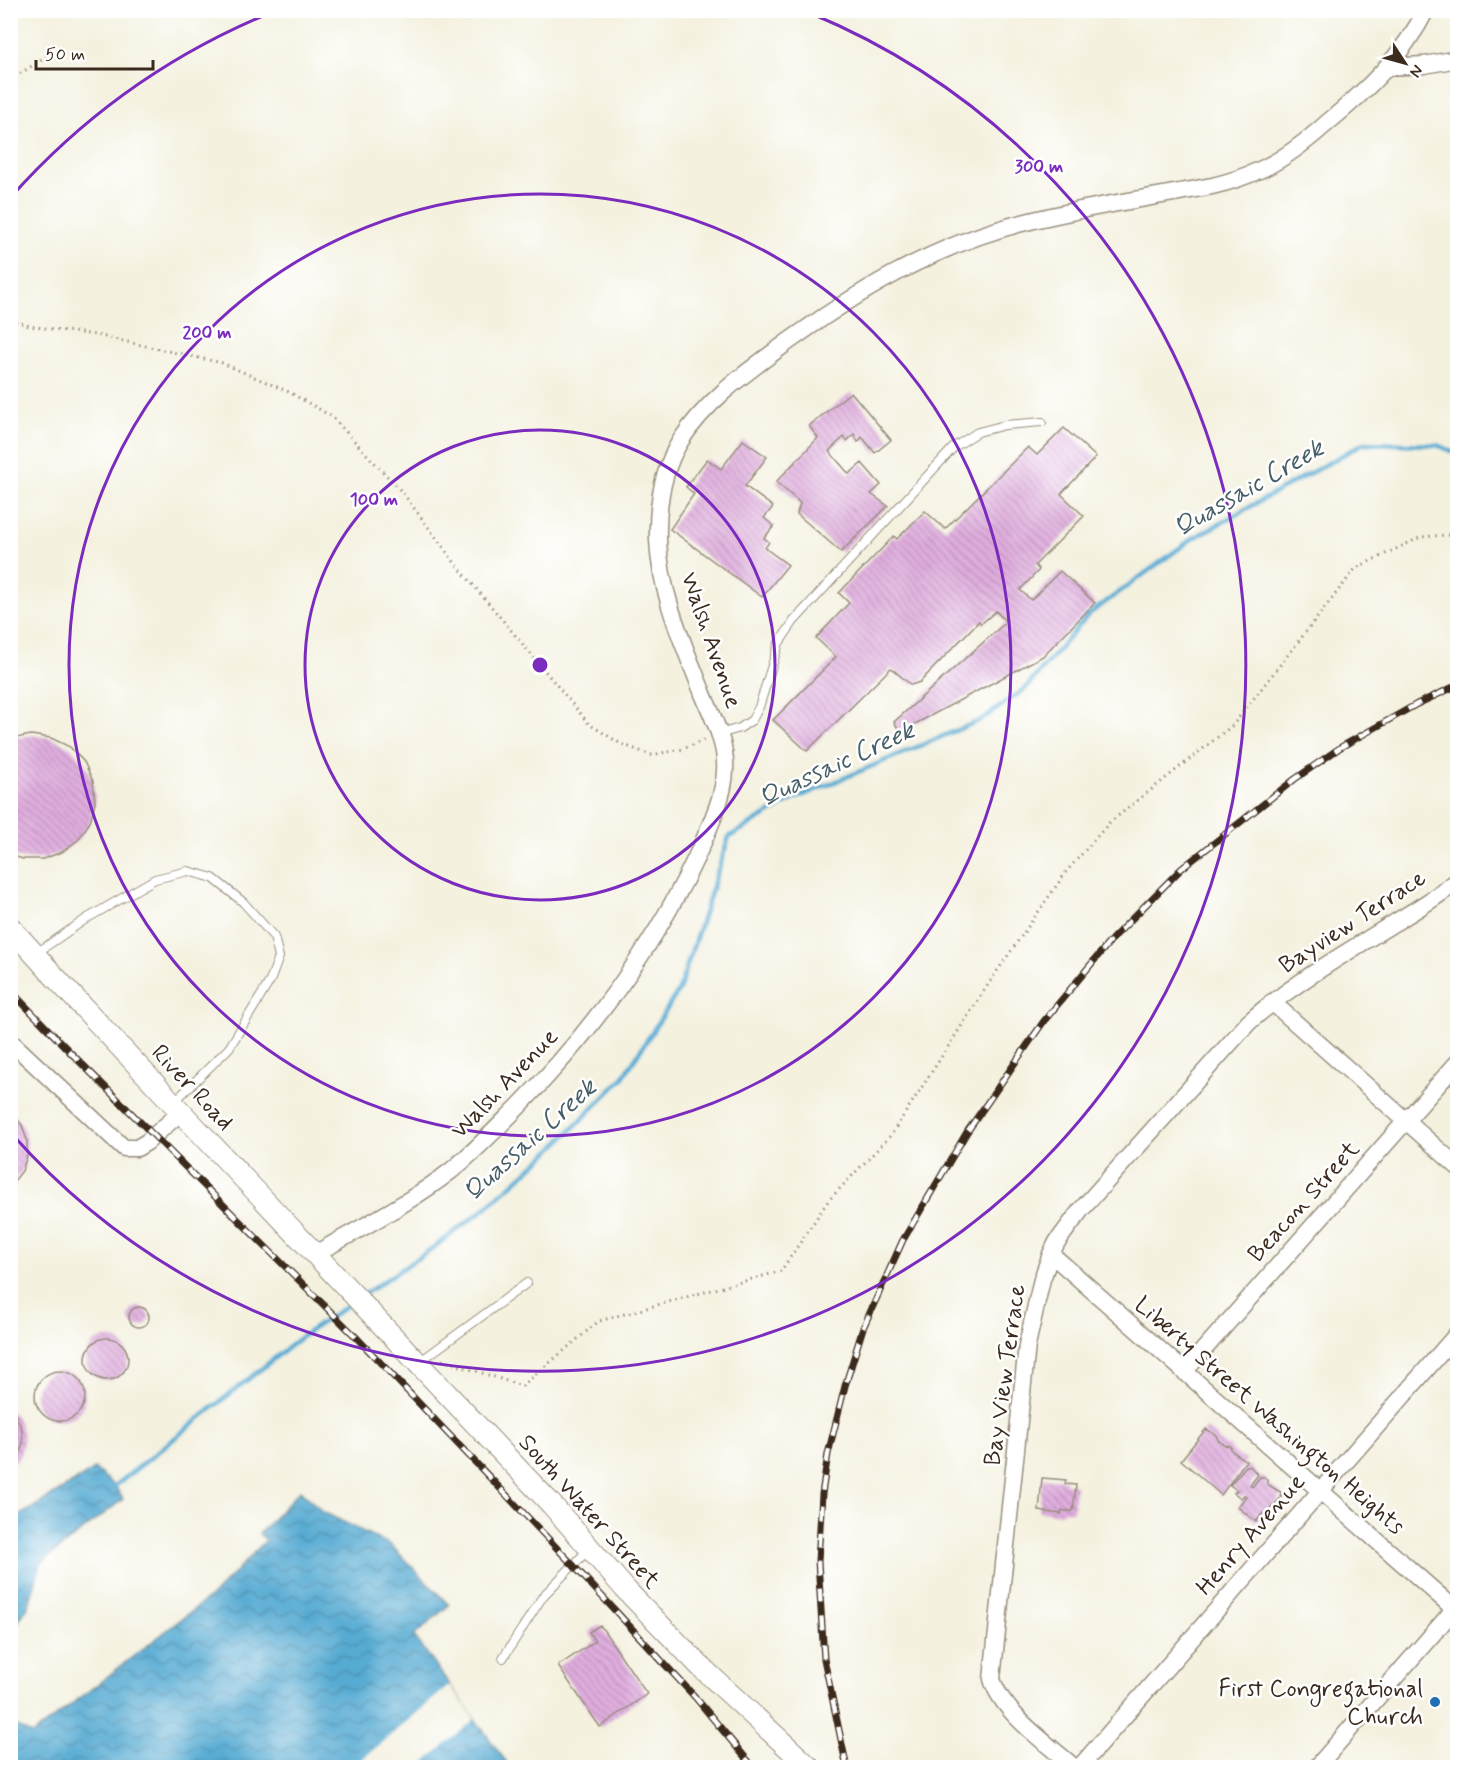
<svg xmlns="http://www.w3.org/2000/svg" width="1468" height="1778" font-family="Mynerve,sans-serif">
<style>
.water{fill:url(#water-waves);stroke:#496a78;stroke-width:1.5}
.pier{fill:#f4f1df}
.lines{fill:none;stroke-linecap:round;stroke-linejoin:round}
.stream{stroke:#57abd3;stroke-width:4.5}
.building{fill:url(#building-back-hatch)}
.service-casing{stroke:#988e7e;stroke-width:10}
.minor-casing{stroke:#988e7e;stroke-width:19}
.tertiary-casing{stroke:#988e7e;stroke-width:23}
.path{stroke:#988e7e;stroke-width:3;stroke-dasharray:1.5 4.5;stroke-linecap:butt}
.service{stroke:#fff;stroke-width:8}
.minor{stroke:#fff;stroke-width:16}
.tertiary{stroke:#fff;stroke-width:21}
.rail-casing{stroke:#3b2a1e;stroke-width:7}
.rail{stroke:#fff;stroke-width:4.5;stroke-dasharray:14;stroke-linecap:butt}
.ring{fill:none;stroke:#7b2cbf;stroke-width:3}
.poi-dot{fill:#1f6fb2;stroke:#fff;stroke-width:2}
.labels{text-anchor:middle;stroke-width:5;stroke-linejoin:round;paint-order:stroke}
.street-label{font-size:24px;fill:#3b2a1e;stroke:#fff}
.poi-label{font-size:24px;fill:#3b2a1e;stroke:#fff;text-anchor:end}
.water-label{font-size:26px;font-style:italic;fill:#465e66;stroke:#fff}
.centre{fill:#7b2cbf;stroke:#fff;stroke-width:3}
.ring-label{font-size:18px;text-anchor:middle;font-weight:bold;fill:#7b2cbf;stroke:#fff;stroke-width:5;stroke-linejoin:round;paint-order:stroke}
</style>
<defs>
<pattern id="water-waves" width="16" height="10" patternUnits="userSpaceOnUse" patternTransform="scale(1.5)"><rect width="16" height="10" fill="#57abd3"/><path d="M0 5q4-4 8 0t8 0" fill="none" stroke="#498bab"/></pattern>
<pattern id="building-back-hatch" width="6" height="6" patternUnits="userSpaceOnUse" patternTransform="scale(1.5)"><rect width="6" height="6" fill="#e0aedf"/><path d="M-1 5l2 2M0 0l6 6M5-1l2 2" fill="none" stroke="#b78eb4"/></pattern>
</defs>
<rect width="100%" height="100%" fill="#fff"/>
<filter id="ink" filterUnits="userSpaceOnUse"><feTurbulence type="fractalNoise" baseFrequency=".0167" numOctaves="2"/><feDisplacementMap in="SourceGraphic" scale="12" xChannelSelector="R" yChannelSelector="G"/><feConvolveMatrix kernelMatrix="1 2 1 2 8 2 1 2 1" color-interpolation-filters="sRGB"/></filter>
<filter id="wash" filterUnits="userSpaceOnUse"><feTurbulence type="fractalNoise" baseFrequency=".008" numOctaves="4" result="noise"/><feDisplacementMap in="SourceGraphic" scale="24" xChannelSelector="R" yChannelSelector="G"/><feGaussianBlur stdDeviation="1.35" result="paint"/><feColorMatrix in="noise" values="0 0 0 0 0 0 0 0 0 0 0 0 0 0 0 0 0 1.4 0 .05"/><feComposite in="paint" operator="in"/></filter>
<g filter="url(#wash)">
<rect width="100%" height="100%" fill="#f4f1df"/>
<!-- water -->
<path class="water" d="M95,1469L115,1486L123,1499L41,1563L29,1605L11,1633V1521Z
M300,1490L323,1512L391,1545L449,1605L414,1636L510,1767H11L10,1722L32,1735L216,1592L266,1540L259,1534Z"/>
<!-- pier -->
<path class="pier" d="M450,1685L475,1719L419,1767H353Z"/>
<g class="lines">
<!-- stream -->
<path class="stream" d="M363,1295L433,1248L482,1211L549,1152L622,1079L679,990L729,837L792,800L981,720L1025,689L1088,615L1192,539L1364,443L1437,445L1458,454
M115,1486L301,1337L354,1301"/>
</g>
<g id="blocks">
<!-- building -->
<path class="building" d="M851,392L891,440L875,453L862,437L858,442L854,434L847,441L844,437L829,451L849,474L862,463L881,485L871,494L888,506L841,552L797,514L800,503L776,482L818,438L809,426Z
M1064,428L1096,457L1061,494L1084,516L1035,565L1039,570L1020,590L1031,600L1060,571L1095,603L1043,656L900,732L894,722L1006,622L996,611L981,624L979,621L920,682L911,685L891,668L807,751L773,720L836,657L816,638L849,603L839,593L894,536L897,539L925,511L945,529L1028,447L1037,455Z
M743,440L767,457L745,486L773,507L764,518L774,526L764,538L769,542L765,548L788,565L762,597L670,529L694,494L686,487L707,459L721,469Z
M31,735L51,738L70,747L84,762L93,781L95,802L90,822L78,840L62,852L43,859H23L10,855V739Z
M10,1110L22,1125L27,1140V1156L22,1171L10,1186Z
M129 1317a10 10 0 1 1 20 0a10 10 0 1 1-20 0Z
M86 1359a21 21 0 1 1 42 0a21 21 0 1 1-42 0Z
M35 1396a25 25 0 1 1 50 0a25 25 0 1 1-50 0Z
M10,1410L16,1416L22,1429L23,1442L20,1455L10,1469Z
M1206,1429L1216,1435L1218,1440L1225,1445L1230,1446L1232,1451L1246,1461L1221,1495L1181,1460Z
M1246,1466H1250L1258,1475L1250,1485L1252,1487L1260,1477H1264L1267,1480V1484L1282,1493L1280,1495L1282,1496L1265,1515L1263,1513L1256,1522L1238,1507L1246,1496L1244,1495L1241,1498L1234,1493L1237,1490L1230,1485Z
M1042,1478L1066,1480L1065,1484L1076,1485L1073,1511H1062L1061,1514L1039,1511Z
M600,1625L647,1694L600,1727L558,1666L595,1641L589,1632Z"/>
</g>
</g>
<g filter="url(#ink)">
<use href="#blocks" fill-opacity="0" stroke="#988e7e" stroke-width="1.5"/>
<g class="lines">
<defs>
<path id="service" d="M719,734L740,728L752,720L759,707L779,643L794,621L954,447L978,432L1005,425L1042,422
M35,954L86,919L155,879L188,871L213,878L243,902L274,937L279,957L270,981L229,1048L173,1103
M418,1363L527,1283
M503,1658L543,1596L588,1550"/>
<path id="minor" d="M1388,67L1424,65L1458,59
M1272,1002L1458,1167
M10,1041L124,1148H137L147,1142L181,1112
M315,1254C362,1227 410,1203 452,1170C475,1151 496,1129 516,1109C592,1032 661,938 704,840C713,818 724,795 725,771C727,744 713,718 703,694C684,645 660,594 658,540C657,505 662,470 681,440C704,404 740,377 774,352C853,294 933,244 1030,221C1089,206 1151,198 1212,186C1230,182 1247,176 1264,168C1287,157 1308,140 1327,123C1366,91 1403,56 1426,10
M1051,1254L1458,1612
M1184,1372L1458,1062
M1075,1768C1048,1744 1002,1713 992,1679L1027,1345L1042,1279L1051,1254L1057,1242L1080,1211L1249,1022C1292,984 1341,956 1389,926C1412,912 1437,898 1458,880
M1079,1768L1458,1333
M1316,1768L1458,1605"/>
<path id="tertiary" d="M10,927L55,977L181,1112L552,1505L627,1591L700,1666L810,1768"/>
</defs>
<!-- service casing -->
<use href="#service" class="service-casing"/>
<!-- minor casing -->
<use href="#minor" class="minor-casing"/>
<!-- tertiary casing -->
<use href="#tertiary" class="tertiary-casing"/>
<!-- path -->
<path class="path" d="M10,80L46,57
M10,319L29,326L96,335L222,363L289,392L331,416L402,492L455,563L589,724L621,744L651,755L683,749L706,739
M442,1360L522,1386L599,1321L781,1271L828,1201L891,1135L993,977L1066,872L1109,823L1233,725L1356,568L1421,537L1458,534"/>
<!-- service -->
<use href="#service" class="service"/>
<!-- minor -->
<use href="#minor" class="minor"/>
<!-- tertiary -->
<use href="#tertiary" class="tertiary"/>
<defs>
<path id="rail" d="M10,990L71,1053L355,1336L573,1565L695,1697L754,1768
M847,1768L824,1659L818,1561L822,1494L828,1454L845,1386L863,1328L903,1240L967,1132L1044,1021L1112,939L1181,869L1295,779L1341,747L1417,704L1458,685"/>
</defs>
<!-- rail casing -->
<use href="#rail" class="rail-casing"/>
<!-- rail -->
<use href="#rail" class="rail"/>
</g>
</g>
<!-- distance rings -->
<g class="ring">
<circle cx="540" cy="665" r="235"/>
<circle cx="540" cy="665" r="471"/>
<path d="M11 197A706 706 0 0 1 270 13M810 13A706 706 0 1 1 11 1133"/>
</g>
<!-- markers -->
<circle class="poi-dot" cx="1435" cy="1702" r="6"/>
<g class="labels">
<!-- street labels -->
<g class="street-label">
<text transform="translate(712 640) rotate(71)" y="8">Walsh Avenue</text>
<text transform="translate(1352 921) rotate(-33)" y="8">Bayview Terrace</text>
<text transform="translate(504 1083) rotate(-46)" y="8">Walsh Avenue</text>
<text transform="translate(193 1087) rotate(47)" y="8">River Road</text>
<text transform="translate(1303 1201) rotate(-48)" y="8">Beacon Street</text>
<text transform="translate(1004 1375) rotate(-82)" y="8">Bay View Terrace</text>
<text transform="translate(1270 1415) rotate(41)" y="8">Liberty Street Washington Heights</text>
<text transform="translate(590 1511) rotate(48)" y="8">South Water Street</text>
<text transform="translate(1250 1534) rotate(-49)" y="8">Henry Avenue</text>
</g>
<!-- poi labels -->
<g class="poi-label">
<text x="1423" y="1696">First Congregational<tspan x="1423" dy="28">Church</tspan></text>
</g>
<!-- water labels -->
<g class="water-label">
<text transform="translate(1248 487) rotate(-30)" y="9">Quassaic Creek</text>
<text transform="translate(836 763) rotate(-25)" y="9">Quassaic Creek</text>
<text transform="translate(529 1139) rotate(-42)" y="9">Quassaic Creek</text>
</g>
</g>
<circle cx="540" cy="665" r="9" class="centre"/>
<g class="ring-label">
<text x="1039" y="172">300 m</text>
<text x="207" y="338">200 m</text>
<text x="374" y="505">100 m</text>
</g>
<!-- margin -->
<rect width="1468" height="1778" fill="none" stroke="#fff" stroke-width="36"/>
<!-- north arrow -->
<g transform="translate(1405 63) rotate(126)" stroke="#ffffff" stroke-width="4.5" paint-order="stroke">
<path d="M0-4.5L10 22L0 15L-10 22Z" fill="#3b2a1e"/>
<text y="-9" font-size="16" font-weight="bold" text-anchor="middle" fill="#3b2a1e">N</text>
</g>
<!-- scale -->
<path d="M36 60v9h117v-9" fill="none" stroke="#3b2a1e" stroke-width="3"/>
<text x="45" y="60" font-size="18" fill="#3b2a1e" stroke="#ffffff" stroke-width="4.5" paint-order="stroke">50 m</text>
</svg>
